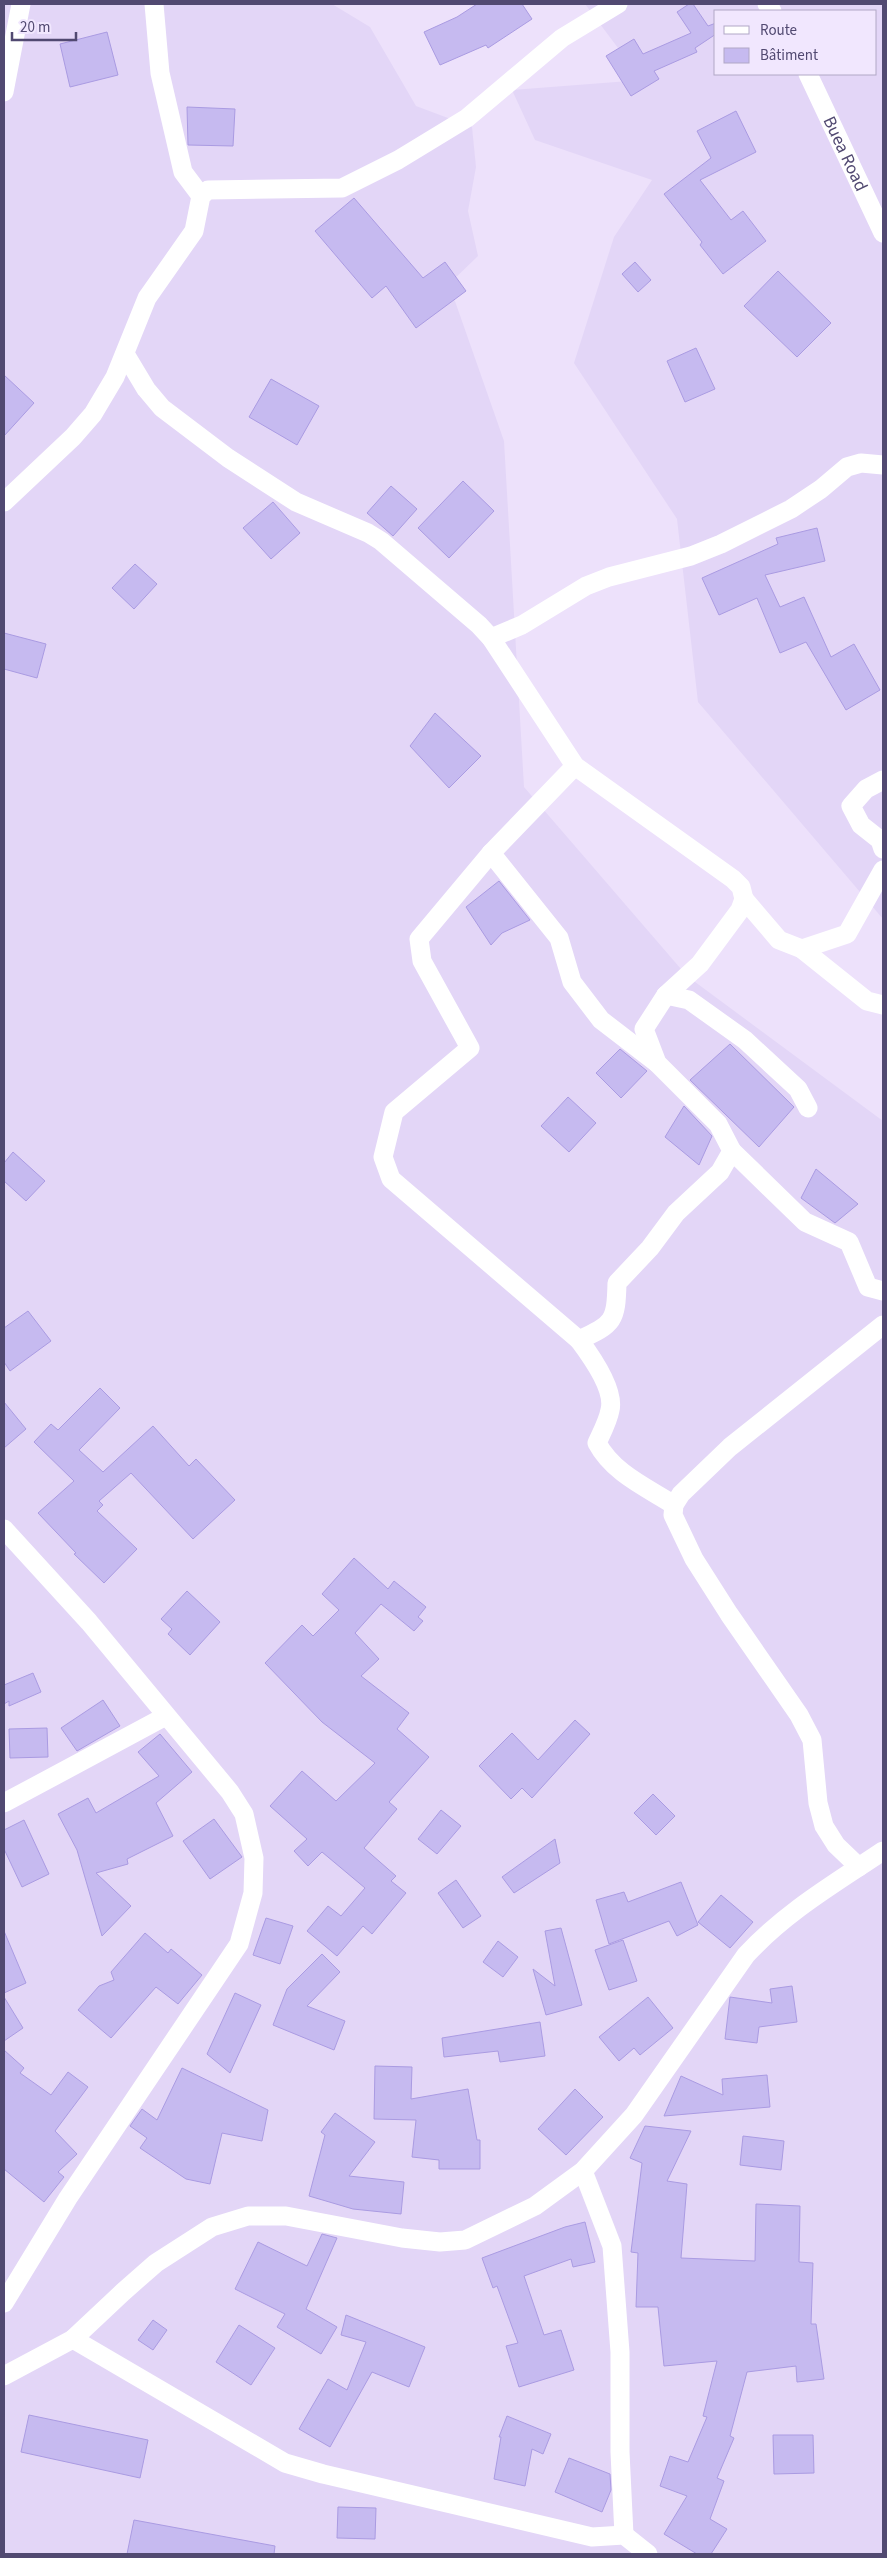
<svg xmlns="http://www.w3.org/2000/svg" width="887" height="2558" font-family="'Source Sans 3',sans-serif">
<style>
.residential{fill:#e3d6f7;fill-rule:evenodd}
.building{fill:#c6baf0;stroke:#aa9be2}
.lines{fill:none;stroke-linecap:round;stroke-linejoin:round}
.minor{stroke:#fff;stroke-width:19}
.labels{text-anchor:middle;stroke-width:4;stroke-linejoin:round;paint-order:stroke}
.street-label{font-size:18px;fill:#514971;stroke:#f1e7fe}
</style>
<rect width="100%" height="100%" fill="#ede1fb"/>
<!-- residential -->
<path class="residential" d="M4,4H332L370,27L416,106L472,127L476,167L468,211L478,256L449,284L504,441L524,787L687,976L883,1121V2554H4Z
M585,4H883V919L698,702L677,519L574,363L614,237L652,180L535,140L512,90L642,80ZM716,11H876V74H716Z"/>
<!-- building -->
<path class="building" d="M477,4H522L532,19L488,48L486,45L440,65L424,32L457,17Z
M689,4H693L708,26L716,23V34L695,48L697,52L654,71L659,79L631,96L606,56L634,39L643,54L691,33L677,12Z
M107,32L118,75L70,87L60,44Z
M187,107L235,109L233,146L188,145Z
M736,111L756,152L700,180L731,220L743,211L766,241L723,274L700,245L702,242L664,194L711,158L697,131Z
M354,198L423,278L445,262L466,291L416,328L386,286L372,298L315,231Z
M635,262L651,280L638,292L622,274Z
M778,271L831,323L797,357L744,306Z
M696,348L715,389L685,402L667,361Z
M4,375L34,403L4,436Z
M271,379L319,406L297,445L249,417Z
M463,481L494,511L449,558L418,528Z
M391,486L417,509L393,536L367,513Z
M273,502L300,533L271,559L243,528Z
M817,528L825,561L765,575L780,607L804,597L831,657L854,644L880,690L846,710L806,642L780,653L757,598L719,615L702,578L778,544L776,538Z
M135,564L157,584L134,609L112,588Z
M4,633L46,644L37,678L4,669Z
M435,713L481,756L449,788L410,746Z
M499,881L530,920L502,933L491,945L466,907Z
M730,1044L794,1107L759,1147L690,1080Z
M620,1049L647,1071L621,1098L596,1073Z
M568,1097L596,1123L569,1152L541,1126Z
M684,1106L712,1136L699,1165L665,1137Z
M13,1152L45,1181L26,1201L4,1181V1163Z
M816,1169L858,1204L835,1223L801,1198Z
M28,1311L51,1341L10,1371L4,1362V1328Z
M100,1388L120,1408L79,1450L103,1472L153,1426L189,1466L196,1459L235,1500L193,1539L131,1473L99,1501L103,1505L97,1511L137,1549L104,1583L74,1554L76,1553L38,1513L74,1481L34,1442L51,1424L58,1430Z
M4,1402L26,1429L4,1448Z
M354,1558L388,1589L394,1581L426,1607L418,1617L423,1621L414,1631L381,1604L355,1633L379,1659L361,1676L409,1713L397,1729L429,1757L389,1802L397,1809L364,1848L396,1876L391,1881L406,1893L372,1934L363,1926L337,1956L307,1931L328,1906L341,1916L365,1888L322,1852L308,1866L294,1851L307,1839L270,1806L302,1771L336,1801L375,1763L322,1722L265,1663L302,1625L313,1636L339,1610L322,1594Z
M187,1591L220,1622L190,1655L168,1634L172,1629L161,1619Z
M33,1673L41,1692L9,1706V1701L4,1704V1685Z
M103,1700L120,1726L77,1751L61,1728Z
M575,1720L590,1734L532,1798L522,1788L511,1799L479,1766L512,1733L538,1760Z
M47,1728L48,1757L10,1758L9,1729Z
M160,1734L192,1772L156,1803L173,1836L127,1859L128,1864L96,1873L131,1906L102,1936L77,1850L58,1814L88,1798L96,1813L159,1776L138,1752Z
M653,1794L675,1816L656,1835L634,1813Z
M441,1810L461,1826L437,1854L418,1839Z
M214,1819L242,1857L210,1879L183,1841Z
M24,1820L49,1874L22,1887L4,1849V1830Z
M555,1839L560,1863L514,1893L502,1877Z
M456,1880L481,1916L463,1928L438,1893Z
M681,1882L698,1925L677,1936L669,1921L609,1944L596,1900L624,1892L628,1902Z
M721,1895L753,1922L730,1948L698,1922Z
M266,1918L293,1926L280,1964L253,1955Z
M561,1928L582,2005L546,2015L533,1969L555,1986L545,1931Z
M4,1931L26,1983L4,1993Z
M145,1933L168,1953L171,1949L202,1975L178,2004L156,1987L111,2038L78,2010L99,1986L114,1980L111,1972Z
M623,1940L637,1981L609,1990L595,1950Z
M498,1941L518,1957L503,1977L483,1962Z
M322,1954L340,1972L307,2006L345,2021L334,2050L273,2025L287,1989Z
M792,1986L797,2022L759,2027L757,2043L725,2039L730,1997L772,2003L770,1989Z
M235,1993L261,2005L230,2073L207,2054Z
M4,1997L23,2028L4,2041Z
M648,1997L673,2028L640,2055L634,2048L619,2061L599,2037Z
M540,2022L545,2056L500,2062L498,2051L444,2057L442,2038Z
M4,2050L24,2068L20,2073L51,2095L68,2072L88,2087L55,2131L77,2154L58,2172L64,2177L44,2202L4,2169Z
M375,2066L412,2067L411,2099L468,2089L477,2140H480V2169H439V2160L412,2157L416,2120L374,2119Z
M182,2068L268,2110L262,2141L222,2133L210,2184L186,2179L140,2148L147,2138L130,2126L142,2109L157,2120Z
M767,2075L770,2107L664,2116L681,2076L723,2095L722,2079Z
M575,2089L603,2117L566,2155L538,2129Z
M335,2113L375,2142L349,2176L404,2182L401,2214L353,2209L309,2196L325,2135L321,2132Z
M645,2126L691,2131L667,2181L687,2184L681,2258L755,2261L756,2204L800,2206L799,2262L813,2263L811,2324H816L824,2379L797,2382L796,2366L747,2372L730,2436L734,2438L717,2478L724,2481L710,2519L727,2529L711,2554H697L664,2534L687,2496L660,2486L670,2456L688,2462L707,2417L703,2416L717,2361L664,2366L658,2307H636L638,2253L631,2252L642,2163L630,2158Z
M743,2136L784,2141L781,2170L740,2165Z
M585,2222L595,2262L573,2267L571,2259L524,2276L544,2335L561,2330L574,2370L519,2387L506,2346L518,2343L497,2286L493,2288L482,2258L565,2227Z
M322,2234L337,2238L306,2309L337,2327L321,2354L277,2327L285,2314L235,2289L258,2242L307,2266Z
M346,2315L425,2347L409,2387L372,2372L330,2447L299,2429L328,2379L347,2390L366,2342L341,2335Z
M153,2320L167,2330L153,2350L138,2340Z
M239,2325L275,2348L251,2385L216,2362Z
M29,2415L148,2440L140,2478L21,2452Z
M507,2416L551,2434L543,2454L532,2449L525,2486L494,2479L501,2437H499Z
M773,2435H813L814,2473L774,2474Z
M569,2458L610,2474L611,2490L602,2512L555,2492Z
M338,2507L376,2508L375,2539L337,2538Z
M134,2520L275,2546L274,2554H127Z"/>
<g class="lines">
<!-- minor -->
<g class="minor">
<path d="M154,4L160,73L183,172L201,196"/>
<path d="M767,4L772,11"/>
<path id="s1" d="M808,74L883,233"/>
<path d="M4,92L21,4"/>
<path d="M125,354L146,389L162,408L228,458L296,502L368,533L381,541L479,625L491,638L575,766L733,879L741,887L744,899L740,910L700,964L666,995L644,1029L657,1063L718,1124L732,1151L720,1172L676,1213L650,1248L617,1283C616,1321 614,1324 579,1340C591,1356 615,1390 610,1410C608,1421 602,1432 597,1443C613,1473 646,1487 674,1505"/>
<path d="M4,502L73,437L93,414L115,377L147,298L194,231L201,196L208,190L342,188L398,160L467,118L562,38L618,4"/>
<path d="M491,638L522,625L586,586L609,577L691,556L721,544L791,509L821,489L847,467L861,463L883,465"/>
<path d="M575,766L491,853L419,939L422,961L470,1048L394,1112L383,1157L391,1179L579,1340"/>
<path d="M883,780L866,789L851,806L861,825L880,840L883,849"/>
<path d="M491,853L559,938L572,982L601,1020L657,1063"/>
<path d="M744,899L779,940L802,949L847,934L883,870"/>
<path d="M802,949L867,1001L883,1005"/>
<path d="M666,995L689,1000L745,1040L798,1089L808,1108"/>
<path d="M732,1151L805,1222L849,1242L868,1287L883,1291"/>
<path d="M4,1529L89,1622L230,1792L244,1814L254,1858L253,1893L239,1944L68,2198L4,2303"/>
<path d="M4,1803L166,1716"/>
<path d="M859,1867L836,1845L824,1826L818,1803L812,1740L799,1715L729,1614L694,1559L673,1515L674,1505L681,1494L730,1447L883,1325"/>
<path d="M583,2171L612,2246L620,2352V2452L624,2535"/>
<path d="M73,2339L285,2463L323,2474L592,2537L624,2535L648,2554"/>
<path d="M4,2376L73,2339L123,2292L156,2263L212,2227L248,2216H286L402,2238L440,2242L465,2240L535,2206L583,2171L634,2115L746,1955C787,1911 834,1884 883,1851"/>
</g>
</g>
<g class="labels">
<!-- street labels -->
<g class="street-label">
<text dy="6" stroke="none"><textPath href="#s1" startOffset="88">Buea Road</textPath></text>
</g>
</g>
<!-- border -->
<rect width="887" height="2558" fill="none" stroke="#514971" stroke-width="10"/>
<!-- legend -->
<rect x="714" y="10" width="162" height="65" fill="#f1e7fe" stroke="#b1a8c6"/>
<rect x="724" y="26" width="25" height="8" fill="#ffffff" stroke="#b1a8c6"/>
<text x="760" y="35" font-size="15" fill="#514971">Route</text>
<rect x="724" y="48" width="25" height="15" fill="#c6baf0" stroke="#b1a8c6"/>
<text x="760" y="60" font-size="15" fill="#514971">Bâtiment</text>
<!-- scale -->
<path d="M12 32v8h64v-8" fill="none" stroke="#514971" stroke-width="2.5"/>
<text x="20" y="32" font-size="15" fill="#514971" stroke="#f1e7fe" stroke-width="4" paint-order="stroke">20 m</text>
</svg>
